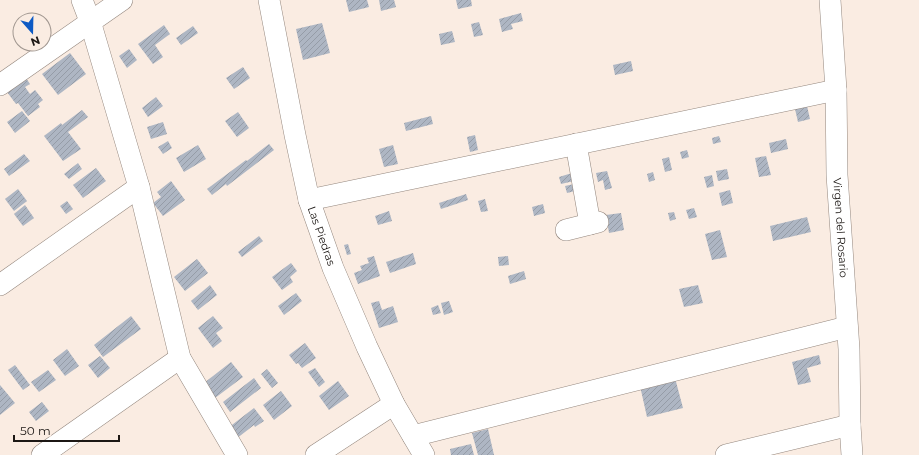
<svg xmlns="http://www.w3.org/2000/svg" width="919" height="455" font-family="Montserrat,sans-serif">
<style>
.building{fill:url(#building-hatch)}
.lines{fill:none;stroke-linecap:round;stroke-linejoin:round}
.minor-casing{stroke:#94877e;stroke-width:22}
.minor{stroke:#fff;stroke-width:21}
.labels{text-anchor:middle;stroke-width:3;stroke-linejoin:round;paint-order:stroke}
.street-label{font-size:11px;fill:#1c1714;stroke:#faece2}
</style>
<defs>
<pattern id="building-hatch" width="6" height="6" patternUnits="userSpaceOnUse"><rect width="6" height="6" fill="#aeb6c3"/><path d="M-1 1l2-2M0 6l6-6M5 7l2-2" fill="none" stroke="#959ca7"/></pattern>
</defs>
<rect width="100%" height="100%" fill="#faece2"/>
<!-- building -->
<path class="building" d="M346,0H367L369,7L349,12Z
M379,0H394L396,7L381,11Z
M456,0H471L472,6L458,9Z
M521,13L523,21L511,24L513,29L502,32L499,19Z
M479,22L483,35L474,37L471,24Z
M322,23L330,53L303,60L296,29Z
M164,25L170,34L155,45L163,57L153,64L138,44Z
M193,26L198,33L181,45L176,38Z
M452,31L455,42L441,45L439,34Z
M129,49L137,60L127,68L119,56Z
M70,53L86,74L58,95L42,74Z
M631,61L633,71L615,75L613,65Z
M243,67L250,78L234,89L226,78Z
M26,78L30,84L25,87L30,94L35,90L43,100L38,104L40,107L28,116L18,103L16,104L7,92Z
M156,97L163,106L148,117L142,108Z
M807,106L810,119L798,122L795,109Z
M82,110L88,117L68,132L81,149L63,161L44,136L61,123L62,125Z
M22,111L30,121L15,133L7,122Z
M238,112L249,128L237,137L225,121Z
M431,116L433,124L406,131L404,123Z
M163,122L167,134L151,139L147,127Z
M475,135L478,150L470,152L467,137Z
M719,136L721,142L713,144L712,138Z
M786,139L788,149L771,153L769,143Z
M168,141L172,148L163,154L158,147Z
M269,144L274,150L227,186L226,184L212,195L207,189L246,160L247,161Z
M198,145L206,159L184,172L176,158Z
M393,145L398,164L384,167L379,149Z
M687,150L689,157L682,159L680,152Z
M24,154L30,161L9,176L4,169Z
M766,156L771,175L759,177L755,158Z
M669,157L672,170L665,172L662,159Z
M78,163L82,169L69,179L64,174Z
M96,168L106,181L83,198L73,185Z
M727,169L729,179L718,181L716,171Z
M607,171L612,188L605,190L603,180L598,182L596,173Z
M653,172L655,180L649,182L647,174Z
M572,173L574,181L561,184L559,177Z
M712,175L714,186L707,188L704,177Z
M171,181L185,200L163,216L153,203L161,197L157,192Z
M574,184L575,191L567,193L565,186Z
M18,189L27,201L14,211L5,199Z
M730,190L733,203L722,206L719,193Z
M466,194L468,200L441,209L439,203Z
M485,199L488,211L481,212L478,201Z
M67,201L73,209L66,214L60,206Z
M543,204L545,213L534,216L532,207Z
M25,205L34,218L23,226L14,214Z
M694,208L697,217L689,219L686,210Z
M389,211L392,221L378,225L375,216Z
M674,212L676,219L670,221L668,213Z
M621,213L624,230L609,233L606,215Z
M807,217L811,232L773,241L770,226Z
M720,230L727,257L712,260L705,234Z
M259,236L263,241L242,257L238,252Z
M348,244L351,254L347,255L344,245Z
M413,253L416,264L390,273L386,262Z
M374,256L380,276L358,284L354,273L362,270L360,266L369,263L367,258Z
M508,256L509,265L499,266L498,257Z
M197,259L208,273L185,291L174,277Z
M291,263L297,271L290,277L293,282L282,290L272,277Z
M524,271L526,279L510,284L508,276Z
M210,285L217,295L198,310L191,301Z
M698,285L703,303L684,307L679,289Z
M296,293L302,301L284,315L278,306Z
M379,301L382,310L393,306L398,322L379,328L371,303Z
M449,301L453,312L444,315L441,303Z
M438,305L441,313L433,315L431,308Z
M131,316L141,329L103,357L94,345Z
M213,316L223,328L216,333L222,341L213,348L198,328Z
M305,343L316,358L302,368L298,363L296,364L289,355Z
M67,349L79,366L65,376L53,360Z
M819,355L821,364L807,368L811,382L798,385L792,362Z
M100,356L110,368L98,378L88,365Z
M231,362L243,377L215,398L204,383Z
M15,365L30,385L23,390L8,370Z
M315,368L325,382L319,387L308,372Z
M267,369L278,383L272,388L261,374Z
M48,370L56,380L39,392L31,382Z
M254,378L261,388L230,412L223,402Z
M675,378L683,408L647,417L640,386Z
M338,381L349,396L329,410L319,396Z
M0,385L15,403L0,415Z
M281,391L292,406L274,420L263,405Z
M42,402L49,411L36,421L29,412Z
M254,408L264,421L255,427L254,425L236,439L228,428Z
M488,429L494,455H478L472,433Z
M471,444L474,455H451L450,449Z"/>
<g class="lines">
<defs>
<g id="minor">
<path d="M82,0L90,21L139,187L180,358L237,455"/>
<path id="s1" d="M269,0L295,135L309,200L333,268L367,347L394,404L424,455"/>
<path id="s2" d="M830,0L836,90L837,175L849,349L850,425L852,455"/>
<path d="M0,85L122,0"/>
<path d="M576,144L590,224"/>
<path d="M309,200L836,90"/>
<path d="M566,230L598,222"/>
<path d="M0,285L139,187"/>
<path d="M413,436L847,327"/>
<path d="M42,455L180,358"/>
<path d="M316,455L394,404"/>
<path d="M726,455L850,425"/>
</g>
</defs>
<!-- minor casing -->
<use href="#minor" class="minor-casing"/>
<!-- minor -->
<use href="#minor" class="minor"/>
</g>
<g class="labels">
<!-- street labels -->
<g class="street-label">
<text dy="4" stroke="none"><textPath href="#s2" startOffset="228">Virgen del Rosario</textPath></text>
<text dy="4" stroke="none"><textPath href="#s1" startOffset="242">Las Piedras</textPath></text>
</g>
</g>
<!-- north arrow -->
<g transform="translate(32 32) rotate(160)"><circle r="19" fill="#faece2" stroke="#a19790"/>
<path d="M0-3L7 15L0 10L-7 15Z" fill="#0d5ac4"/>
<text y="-6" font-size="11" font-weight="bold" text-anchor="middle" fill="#1c1714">N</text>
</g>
<!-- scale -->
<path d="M14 435v6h105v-6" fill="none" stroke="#1c1714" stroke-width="2"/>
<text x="20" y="435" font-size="12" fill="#1c1714" stroke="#faece2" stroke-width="3" paint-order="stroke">50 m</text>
</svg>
